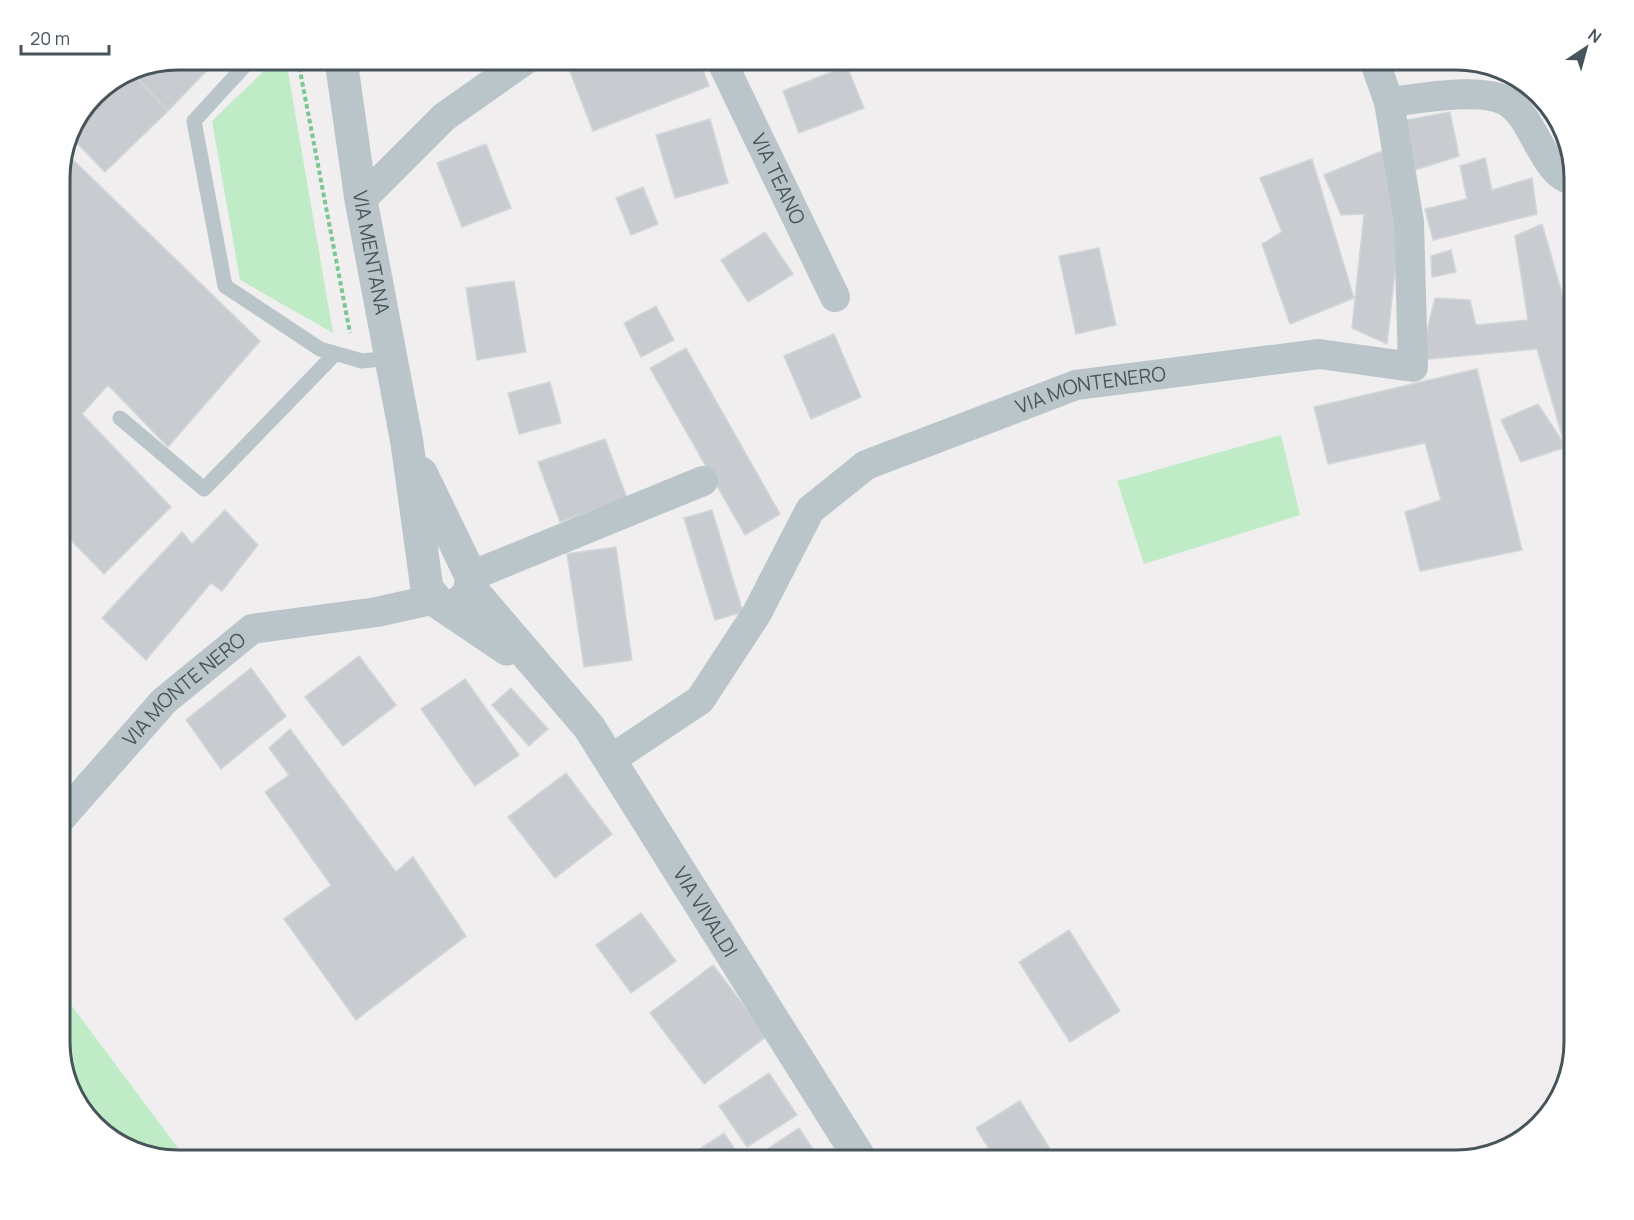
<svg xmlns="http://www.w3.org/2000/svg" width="1634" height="1220" font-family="Manrope,sans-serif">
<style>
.green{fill:#bfecc7}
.building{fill:#c8ccd0;stroke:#d2d6d9;stroke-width:1.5}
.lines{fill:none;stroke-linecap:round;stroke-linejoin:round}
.path{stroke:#79c791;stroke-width:4;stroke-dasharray:4.5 3;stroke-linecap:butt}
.service{stroke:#bac5ca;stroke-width:15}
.minor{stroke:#bac5ca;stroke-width:30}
.tertiary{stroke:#bac5ca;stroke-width:33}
.labels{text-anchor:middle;stroke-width:5;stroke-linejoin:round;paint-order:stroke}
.street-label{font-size:20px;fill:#47555a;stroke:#fff}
.rim{fill:none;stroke:#47555a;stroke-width:3}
</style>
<rect width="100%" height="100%" fill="#f0eeee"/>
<!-- green -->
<path class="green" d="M275,60H286L333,333L240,280L212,121Z
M1281,435L1300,515L1144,564L1117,481Z
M60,990L187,1160H178L106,1135L72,1094L60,1049Z"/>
<!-- building -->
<path class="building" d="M178,60H217L168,111L130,71Z
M592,60H699L709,86L593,131L569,69Z
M847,66L864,108L799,133L783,91Z
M130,71L168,111L105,172L70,136L72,126L100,90Z
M1450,112L1459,156L1415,170L1406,120Z
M710,119L728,183L675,198L656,135Z
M486,144L511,208L462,227L437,163Z
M1382,151L1401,217L1387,344L1352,328L1364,214L1341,215L1324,175Z
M65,152L260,341L168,447L108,385L82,414L171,507L104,574L60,529V170Z
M1485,158L1492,190L1532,178L1537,214L1433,240L1425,209L1467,199L1460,166Z
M1312,159L1354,298L1290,324L1262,244L1282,232L1260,178Z
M643,187L658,224L631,235L616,198Z
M1542,224L1574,335V458L1569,460L1537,349L1420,360L1435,298L1470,300L1476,325L1528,320L1515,236Z
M765,232L793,274L748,302L721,260Z
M1099,248L1116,325L1076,334L1059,256Z
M1451,250L1456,272L1432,277L1431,256Z
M514,281L526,352L477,360L466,288Z
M656,306L674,340L641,357L624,323Z
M834,334L861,397L811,419L784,356Z
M686,348L780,514L745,535L650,368Z
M1477,369L1522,550L1420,571L1405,512L1441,500L1425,443L1328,464L1314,407Z
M550,382L561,423L519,434L508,393Z
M1538,404L1566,447L1521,462L1501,420Z
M605,439L627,498L560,522L538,462Z
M225,510L258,545L222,591L211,583L146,660L102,618L182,532L192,544Z
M712,510L743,612L715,620L684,518Z
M616,547L632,660L584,667L567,554Z
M359,656L396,705L343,746L305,697Z
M251,668L286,716L221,769L186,720Z
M465,679L519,755L475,786L421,709Z
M511,688L548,729L529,746L492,705Z
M290,729L396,872L413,857L466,936L356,1020L284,919L331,885L265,792L289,775L269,748Z
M566,773L612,834L555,878L508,817Z
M641,913L676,961L631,993L596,945Z
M1069,930L1120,1011L1070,1042L1019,962Z
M713,965L767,1036L704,1084L650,1013Z
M769,1073L797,1115L747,1147L719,1106Z
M1020,1101L1057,1160H996L976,1128Z
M799,1128L820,1160H751Z
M724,1133L742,1160H683Z"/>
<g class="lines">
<!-- path -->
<path class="path" d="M298,60L350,333"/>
<!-- service -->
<path class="service" d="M250,60L194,121L225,286L320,349L362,361L391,358
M120,418L204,489L334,355"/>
<!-- minor -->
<g class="minor">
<path id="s1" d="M721,60L835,297"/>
<path d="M1389,102C1419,99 1482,86 1508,102C1535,119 1544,177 1574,180"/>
<path d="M361,200L444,117L525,60"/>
<path d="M471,576L703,481"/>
<path id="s2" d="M610,760L700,700L757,613L810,510L866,465L1076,385L1319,354L1413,367L1409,222L1389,102L1374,60"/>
<path id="s3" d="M60,819L164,701L252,629L377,612L435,599"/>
</g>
<!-- tertiary -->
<g class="tertiary">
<path id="s4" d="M341,60L361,200L407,443L427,589L439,603L507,649"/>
<path d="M421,473L471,576C471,590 469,597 456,604"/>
<path id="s5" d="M471,589L589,727L861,1160"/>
</g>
</g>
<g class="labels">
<!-- street labels -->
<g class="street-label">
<text dy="7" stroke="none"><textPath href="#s1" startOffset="132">VIA TEANO</textPath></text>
<text dy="7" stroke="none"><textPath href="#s4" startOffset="195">VIA MENTANA</textPath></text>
<text dy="7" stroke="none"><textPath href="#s2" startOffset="638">VIA MONTENERO</textPath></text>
<text dy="7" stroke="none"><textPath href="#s3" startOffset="180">VIA MONTE NERO</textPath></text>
<text dy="7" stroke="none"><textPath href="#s5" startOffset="400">VIA VIVALDI</textPath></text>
</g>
</g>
<!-- crop -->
<path d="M0 0H1634V1220H0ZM178 70H1456A108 108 0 0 1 1564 178V1042A108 108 0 0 1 1456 1150H178A108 108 0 0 1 70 1042V178A108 108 0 0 1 178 70Z" fill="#fff" fill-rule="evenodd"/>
<path class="rim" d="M178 70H1456A108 108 0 0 1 1564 178V1042A108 108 0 0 1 1456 1150H178A108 108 0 0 1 70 1042V178A108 108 0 0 1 178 70Z"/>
<!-- north arrow -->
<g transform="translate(1586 48) rotate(36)" stroke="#ffffff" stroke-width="4.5" paint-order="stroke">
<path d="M0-4.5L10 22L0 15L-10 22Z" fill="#47555a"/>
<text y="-9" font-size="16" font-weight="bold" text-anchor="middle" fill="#47555a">N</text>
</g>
<!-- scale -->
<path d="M21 45v9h88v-9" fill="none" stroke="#47555a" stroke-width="3"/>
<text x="30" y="45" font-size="18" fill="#47555a" stroke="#ffffff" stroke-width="4.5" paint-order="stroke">20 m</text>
</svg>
